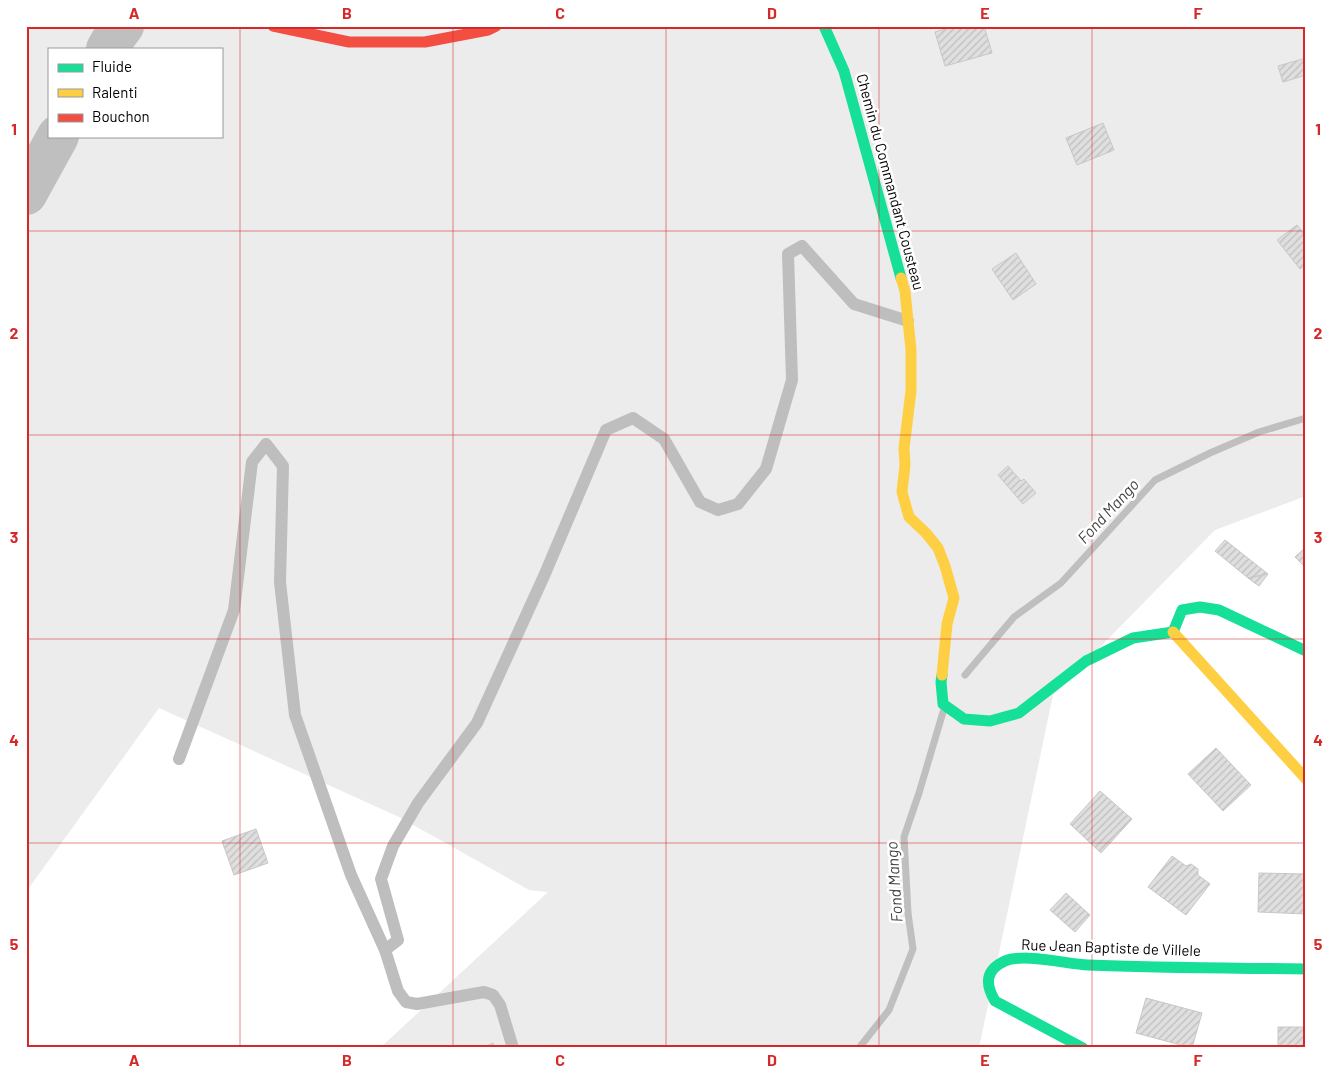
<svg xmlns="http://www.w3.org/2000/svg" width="1332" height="1074" font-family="Barlow,sans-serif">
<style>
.grass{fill:#ececec;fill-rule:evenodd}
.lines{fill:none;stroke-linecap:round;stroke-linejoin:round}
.stream{stroke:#bfbfbf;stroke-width:7}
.river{stroke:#bfbfbf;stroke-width:42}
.building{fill:url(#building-hatch);stroke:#c7c7c7}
.lane{stroke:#bebebe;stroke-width:12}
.fast{stroke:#16e098;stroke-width:11}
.slow{stroke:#ffcf43;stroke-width:11}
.jam{stroke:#f24e42;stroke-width:11}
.grid{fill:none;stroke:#d62828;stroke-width:1;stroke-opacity:0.55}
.labels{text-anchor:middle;stroke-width:5;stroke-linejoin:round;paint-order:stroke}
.street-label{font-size:15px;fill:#000;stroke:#fff}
.water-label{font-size:16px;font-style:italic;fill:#444;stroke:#fff}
.neatline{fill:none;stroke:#d62828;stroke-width:2}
.grid-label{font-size:16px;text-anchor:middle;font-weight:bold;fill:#d62828}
</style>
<defs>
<pattern id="building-hatch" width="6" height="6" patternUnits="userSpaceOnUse" patternTransform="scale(1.25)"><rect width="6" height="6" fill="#dfdfdf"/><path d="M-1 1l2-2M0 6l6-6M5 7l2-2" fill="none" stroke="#bebebe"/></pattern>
</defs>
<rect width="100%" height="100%" fill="#fff"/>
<!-- grass -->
<path class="grass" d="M26,26H1306V496L1215,530L1053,695L979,1048H380L548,892L529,890L399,817L159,708L26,892ZM49,49H221V136H49Z"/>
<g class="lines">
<!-- stream -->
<path class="stream" d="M965,675L1014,617L1061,583L1155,480L1210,453L1259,432L1306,418
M859,1048L889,1010L913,949L908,913L904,837L919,793L943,712"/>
<!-- river -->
<path class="river" d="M107,49L111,42L123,26
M26,194L58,136"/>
</g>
<!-- building -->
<path class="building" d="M955,26H984L992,53L945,66L935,32Z
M1306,58V75L1283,82L1278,66Z
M1103,123L1114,150L1077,165L1066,138Z
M1297,225L1306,237V265L1300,269L1277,240Z
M1016,253L1036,284L1013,300L992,269Z
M1008,466L1021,481L1024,479L1036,493L1023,504L998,475Z
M1225,540L1268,574L1248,578L1215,551Z
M1306,547V568L1295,557Z
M1268,574L1259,586L1248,578L1252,577Z
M1216,748L1251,785L1223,811L1188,774Z
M1100,791L1132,819L1101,853L1070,824Z
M256,829L268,863L234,875L222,841Z
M1172,856L1186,866L1191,864L1198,869V875L1210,884L1186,915L1148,887Z
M1259,873L1306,874V914L1258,912Z
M1066,893L1090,915L1075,932L1050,910Z
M1146,998L1202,1013L1192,1048L1136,1033Z
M1278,1027H1306V1048H1278Z
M493,1043L495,1048H482Z"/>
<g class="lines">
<!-- lane -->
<path class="lane" d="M179,759L234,610L252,462L266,444L283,466L280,582L295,715L351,875L385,950L398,940L381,879L393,846L418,803L477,723L544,576L606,430L633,418L664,439L700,502L718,510L738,504L766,469L792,380L788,254L802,246L854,304L908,321
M385,950L398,991L406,1002L417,1004L484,992L493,995L500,1005L513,1048"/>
<!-- fast -->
<path class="fast" d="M824,26L844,71L901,278
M1173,632L1182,610L1200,607L1219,610L1306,651
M942,675L941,682L943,704L964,719L990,721L1019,713L1086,661L1133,638L1173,632
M1083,1048L995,1001C985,984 985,970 1005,961C1023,953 1067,964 1088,965C1161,968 1233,968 1306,969"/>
<!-- slow -->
<path class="slow" d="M901,278L905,291L911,350V391L904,448L905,465L902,492L909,517L926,533L938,548L945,566L954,598L947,624L942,675
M1173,632L1306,779"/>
<!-- jam -->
<path class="jam" d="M273,26L349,42H425L488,30L496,26"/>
</g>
<!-- grid -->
<path class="grid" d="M240,26V1048M453,26V1048M666,26V1048M879,26V1048M1092,26V1048M26,231H1306M26,435H1306M26,639H1306M26,843H1306"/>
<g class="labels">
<!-- street labels -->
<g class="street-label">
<text transform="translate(890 182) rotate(75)" y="5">Chemin du Commandant Cousteau</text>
<text transform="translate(1111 948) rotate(2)" y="5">Rue Jean Baptiste de Villele</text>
</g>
<!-- water labels -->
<g class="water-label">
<text transform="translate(1108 511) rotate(-47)" y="6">Fond Mango</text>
<text transform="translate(894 882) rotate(-94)" y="6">Fond Mango</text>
</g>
</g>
<!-- border -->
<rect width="1332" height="1074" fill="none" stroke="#ffffff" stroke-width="55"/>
<!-- legend -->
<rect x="48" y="48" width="175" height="90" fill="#ffffff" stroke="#999999"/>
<rect x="58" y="64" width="25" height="8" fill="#16e098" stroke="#999999"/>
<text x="92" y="72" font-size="15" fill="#000000">Fluide</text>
<rect x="58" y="89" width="25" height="8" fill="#ffcf43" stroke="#999999"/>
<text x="92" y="98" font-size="15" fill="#000000">Ralenti</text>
<rect x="58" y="114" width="25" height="8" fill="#f24e42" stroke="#999999"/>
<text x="92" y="122" font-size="15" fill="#000000">Bouchon</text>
<rect x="28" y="28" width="1276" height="1018" class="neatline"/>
<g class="grid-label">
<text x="134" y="19">A</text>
<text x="347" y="19">B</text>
<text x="560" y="19">C</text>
<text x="772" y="19">D</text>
<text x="985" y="19">E</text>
<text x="1198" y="19">F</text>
<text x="14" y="135">1</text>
<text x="1318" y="135">1</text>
<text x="14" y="339">2</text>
<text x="1318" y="339">2</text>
<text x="14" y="543">3</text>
<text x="1318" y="543">3</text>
<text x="14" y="746">4</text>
<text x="1318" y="746">4</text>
<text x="14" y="950">5</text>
<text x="1318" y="950">5</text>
<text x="134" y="1066">A</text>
<text x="347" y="1066">B</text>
<text x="560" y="1066">C</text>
<text x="772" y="1066">D</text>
<text x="985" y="1066">E</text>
<text x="1198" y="1066">F</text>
</g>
</svg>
